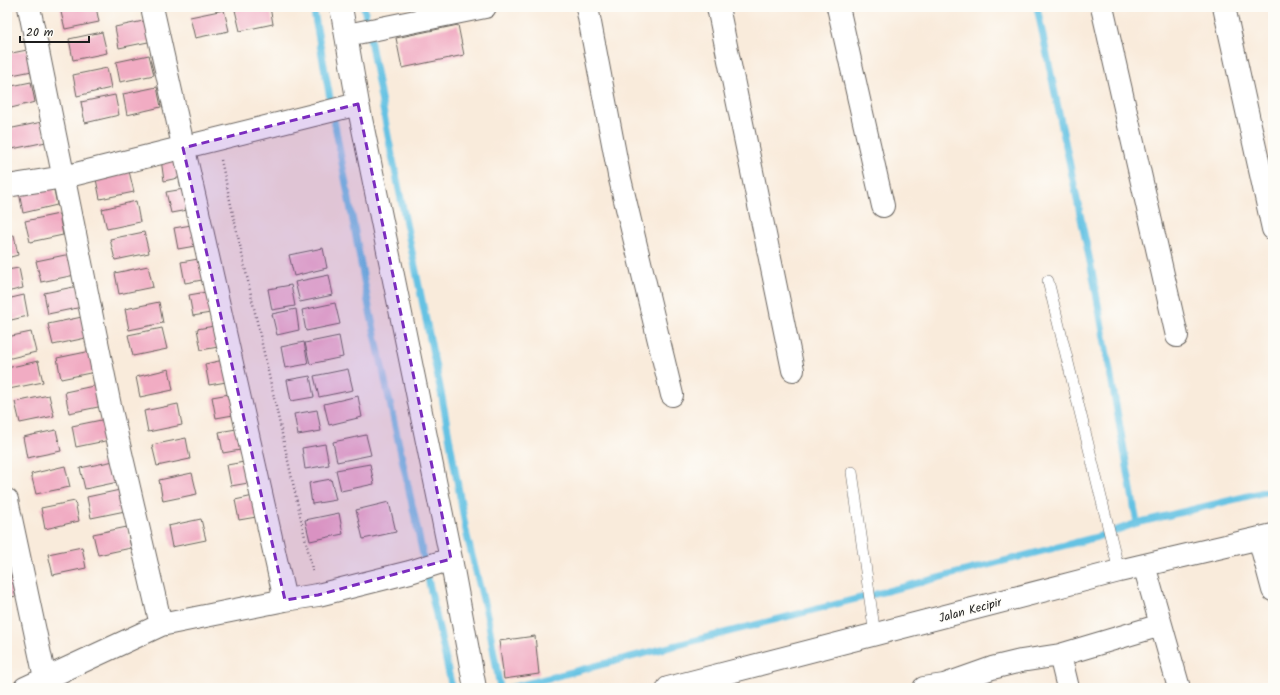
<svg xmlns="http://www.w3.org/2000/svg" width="1280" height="695" font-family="Kalam,sans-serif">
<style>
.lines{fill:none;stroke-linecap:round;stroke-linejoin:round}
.stream{stroke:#65c2e3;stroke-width:7}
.building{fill:#f1acc3}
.service-casing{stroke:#69645f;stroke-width:12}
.minor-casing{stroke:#69645f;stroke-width:24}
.path{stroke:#69645f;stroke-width:2.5;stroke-dasharray:1 3;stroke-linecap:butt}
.service{stroke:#fff;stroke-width:11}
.minor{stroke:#fff;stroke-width:22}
.marked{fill:#7b2cbf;fill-opacity:0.2;stroke:#7b2cbf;stroke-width:3;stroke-dasharray:8 5;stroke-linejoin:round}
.labels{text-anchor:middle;stroke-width:3;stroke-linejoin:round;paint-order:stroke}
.street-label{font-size:12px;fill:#1c1c1c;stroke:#fdfcf7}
</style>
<rect width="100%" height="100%" fill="#fdfcf7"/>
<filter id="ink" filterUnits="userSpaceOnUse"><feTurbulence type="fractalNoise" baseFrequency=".025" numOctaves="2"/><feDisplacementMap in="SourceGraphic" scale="8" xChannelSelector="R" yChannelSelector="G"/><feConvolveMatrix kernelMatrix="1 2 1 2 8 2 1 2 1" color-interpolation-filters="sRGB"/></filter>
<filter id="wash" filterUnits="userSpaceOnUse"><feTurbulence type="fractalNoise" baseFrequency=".012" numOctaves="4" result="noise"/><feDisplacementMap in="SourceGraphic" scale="16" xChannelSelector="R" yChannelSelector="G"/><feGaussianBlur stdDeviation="0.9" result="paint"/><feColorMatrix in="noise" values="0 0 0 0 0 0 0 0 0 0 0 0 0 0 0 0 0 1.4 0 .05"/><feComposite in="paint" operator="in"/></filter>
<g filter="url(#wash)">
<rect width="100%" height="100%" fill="#f9ebdb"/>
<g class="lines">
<!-- stream -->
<path class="stream" d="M313,7L369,307L452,688
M364,7L389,141L442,397L467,536L488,619L500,688
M1037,7L1093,276L1137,523L1273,490
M510,688L1097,537L1137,523"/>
</g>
<g id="blocks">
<!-- building -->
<path class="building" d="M66,7H96L99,22L65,29L60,8Z
M250,7H270L273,24L240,31L235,10Z
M224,10L229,31L195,38L190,17Z
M148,20L153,41L119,48L115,27Z
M458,25L464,55L402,68L396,38Z
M102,32L107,53L73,60L69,39Z
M27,50L32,71L7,76V54Z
M149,55L154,75L120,82L116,62Z
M107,68L111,88L77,96L73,75Z
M31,82L35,102L7,109V87Z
M157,87L161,107L127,115L123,94Z
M115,95L119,115L85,123L81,102Z
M42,122L46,142L12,149L8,129Z
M183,156L187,176L164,181L161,159Z
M129,171L134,192L100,199L96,179Z
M53,185L57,205L23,213L19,192Z
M190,188L193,209L171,213L166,192Z
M136,201L140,222L107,229L102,209Z
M59,214L63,235L30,242L25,221Z
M197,224L201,245L178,249L174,228Z
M144,232L149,253L115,260L110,239Z
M14,235L18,255L7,258V236Z
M323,248L327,268L294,276L289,255Z
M70,254L75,275L41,282L36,261Z
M204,258L208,279L185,283L181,262Z
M148,266L153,287L119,294L115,273Z
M19,268L23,288L7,292V270Z
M329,275L333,295L300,302L295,282Z
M291,285L295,306L272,310L268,289Z
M78,286L82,307L48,314L44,293Z
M212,291L216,312L193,316L189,295Z
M24,295L28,316L7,321V299Z
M159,302L163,323L129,330L125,309Z
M335,303L340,324L306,331L302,310Z
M296,309L299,330L277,335L272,314Z
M82,317L86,338L53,345L48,324Z
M220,325L224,346L201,350L197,329Z
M162,328L167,349L133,356L128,335Z
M31,332L36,352L7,359V337Z
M339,336L343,357L310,364L305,343Z
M304,342L308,364L285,368L281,347Z
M91,351L95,372L61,379L57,358Z
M228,359L232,381L209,385L205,364Z
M38,361L43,382L9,389L7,368Z
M169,369L173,390L140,397L136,377Z
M348,369L353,390L319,397L314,376Z
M310,376L314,397L291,401L287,380Z
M98,385L103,406L69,413L65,392Z
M235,393L239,414L216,418L212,397Z
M49,395L54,416L20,423L15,402Z
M358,396L362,417L329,425L324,404Z
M178,404L182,425L148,432L144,411Z
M317,410L321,431L298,435L294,414Z
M106,419L110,440L76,447L72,426Z
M242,428L246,449L223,453L219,432Z
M56,430L61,451L27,458L23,437Z
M366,435L371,455L337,462L333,442Z
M186,438L190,459L157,466L152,445Z
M325,444L329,465L305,469L302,448Z
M114,461L118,482L85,489L80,468Z
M250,461L254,482L231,486L227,465Z
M370,464L374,484L341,491L336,470Z
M65,466L70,487L36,494L31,474Z
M192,473L197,494L163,501L159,480Z
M331,479L336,500L312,504L309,483Z
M120,490L125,511L91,518L87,497Z
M258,495L262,516L239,520L235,500Z
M75,501L79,521L45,529L41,508Z
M389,502L396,532L363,539L356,510Z
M339,513L343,534L310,541L305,520Z
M201,519L206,540L172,547L168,526Z
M127,527L131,548L98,555L93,534Z
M82,547L86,568L53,575L48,554Z
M11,575L16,596L7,598V576Z
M535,636L539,674L504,679L499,641Z"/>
</g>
</g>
<g filter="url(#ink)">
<use href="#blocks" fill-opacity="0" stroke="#69645f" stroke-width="1"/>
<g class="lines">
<defs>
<path id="service" d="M1048,281L1119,571
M852,472L875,635"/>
<path id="minor" d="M29,7L110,406L161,625
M152,7L285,600
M341,7L358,104L451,559L475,688
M587,7L619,175L672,395
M718,7L793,370
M838,7L883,206
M1102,7L1177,336
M1224,7L1273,229
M347,35L485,7
M7,186L64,177L358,104
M7,500L45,678
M1259,538L1273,590
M1144,565L1179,688
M1060,655L1068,688
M25,688L161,625L285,600L318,595L410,572L451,559
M668,688L1119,571L1273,535
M924,688L944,685L992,668L1021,661L1060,655L1161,625"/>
</defs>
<!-- service casing -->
<use href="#service" class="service-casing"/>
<!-- minor casing -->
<use href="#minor" class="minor-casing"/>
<!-- path -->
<path class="path" d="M221,160L313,573"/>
<!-- service -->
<use href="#service" class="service"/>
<!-- minor -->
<use href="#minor" class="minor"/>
</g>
</g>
<!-- marked area -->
<path class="marked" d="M358,104L451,559L318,595L285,600L183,148Z"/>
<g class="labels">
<!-- street labels -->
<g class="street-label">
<text transform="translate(970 610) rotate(-15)" y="4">Jalan Kecipir</text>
</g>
</g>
<!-- margin -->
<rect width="1280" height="695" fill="none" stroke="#fdfcf7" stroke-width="24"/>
<!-- scale -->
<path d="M20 36v6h69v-6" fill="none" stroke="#1c1c1c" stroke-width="2"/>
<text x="26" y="36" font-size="12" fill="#1c1c1c" stroke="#fdfcf7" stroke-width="3" paint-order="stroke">20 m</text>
</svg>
